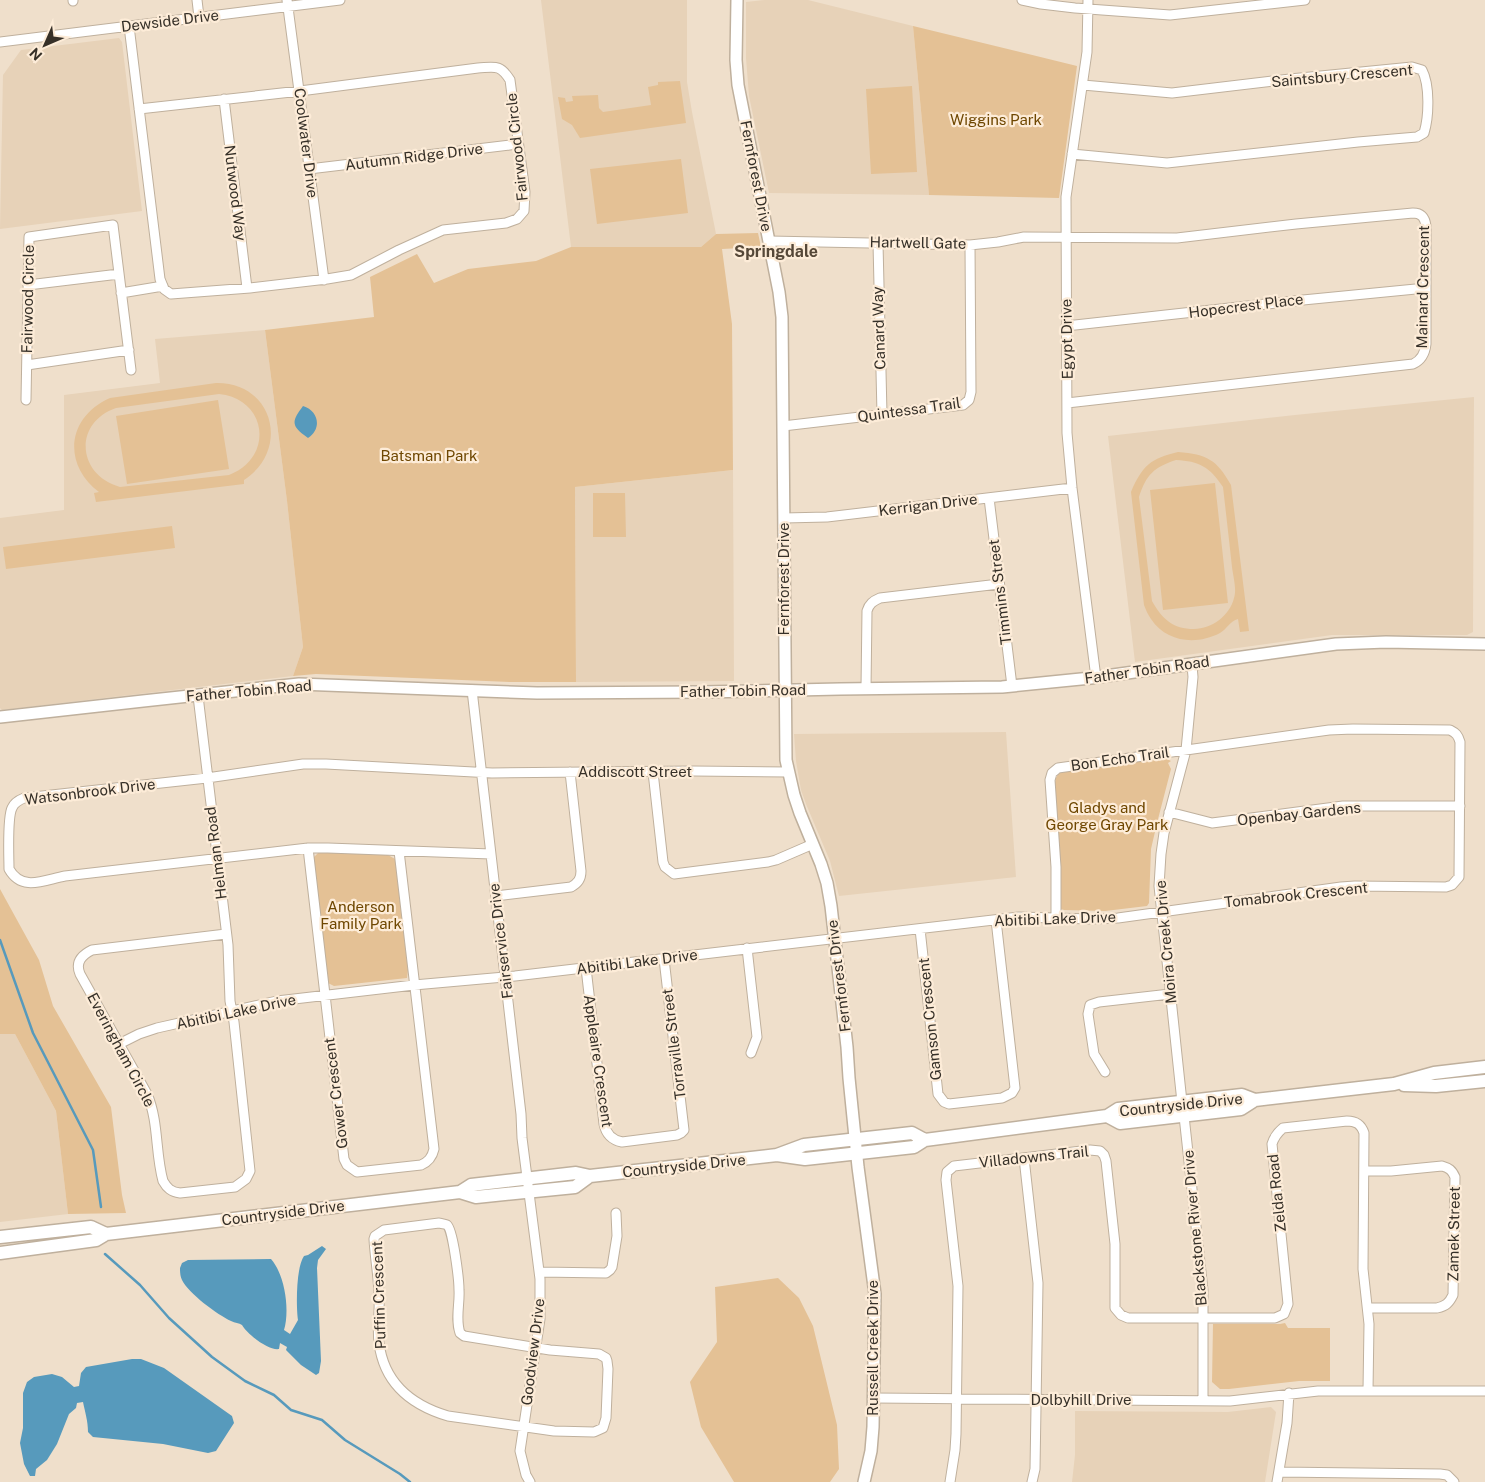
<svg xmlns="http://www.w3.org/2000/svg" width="1485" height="1482" font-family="'Public Sans',sans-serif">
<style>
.built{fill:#e7d2b8}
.green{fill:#e4c195;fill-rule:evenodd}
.water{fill:#579abc}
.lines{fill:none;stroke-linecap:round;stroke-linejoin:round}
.stream{stroke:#579abc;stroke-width:2.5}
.minor-casing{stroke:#bfb09d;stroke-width:11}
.tertiary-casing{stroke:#bfb09d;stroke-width:14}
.secondary-casing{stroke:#bfb09d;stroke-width:15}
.minor{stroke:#fff;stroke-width:9}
.tertiary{stroke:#fff;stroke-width:11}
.secondary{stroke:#fff;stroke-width:12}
.labels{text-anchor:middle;stroke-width:4.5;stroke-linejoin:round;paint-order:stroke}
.street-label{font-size:15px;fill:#363028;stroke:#fdecd8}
.park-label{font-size:15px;fill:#6f4701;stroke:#fdecd8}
.neighbourhood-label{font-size:16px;font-weight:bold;fill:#564838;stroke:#fdecd8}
</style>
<rect width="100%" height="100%" fill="#efdfcb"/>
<!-- built -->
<path class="built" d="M541,0H687V82L692,112L716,234L701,247H571Z
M765,0H808L913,26L929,195L769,193L749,96L746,58V2Z
M119,38L122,42L142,211L0,229L3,75L21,50Z
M265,330L287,501L303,647L293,676L2,710L0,708V518L64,510V395L160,383L155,339Z
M1474,397L1473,632L1467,635H1332L1135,662L1108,436L1295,415Z
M733,470L734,681L576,682L575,487Z
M1006,732L1016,877L839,896L830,861L806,804L801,790L796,761L794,734Z
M0,1034H15L56,1111L68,1214L0,1222Z
M1271,1407L1276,1412L1265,1482H1072L1075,1455V1411L1228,1412Z"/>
<!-- green -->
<path class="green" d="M913,26L1077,66L1059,198L929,195Z
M680,81L686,123L580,138L572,125L562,119L558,97L565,98L566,102L573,101L572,96L598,95L599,108L603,112L651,105L648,87L658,85V82Z
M912,86L917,172L871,174L866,89Z
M681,159L688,213L597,224L590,169Z
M758,233L761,247L722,249L732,324L733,470L575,487L576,682H511L316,674L293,676L303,647L287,501L265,330L374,317L370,277L417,254L434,283L468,269L536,261L571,247H701L716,234Z
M216,383C273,382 291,449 244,480V484L96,502L94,493L99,492C62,464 67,417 110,398ZM219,394C268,399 274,458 229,475L120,487C77,475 73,423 116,408Z
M218,400L229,469L127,484L116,416Z
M1178,452C1207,454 1217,460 1231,485L1249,631L1240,632L1238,619C1230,621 1227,629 1220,633C1197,645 1167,643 1151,619C1148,615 1146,610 1144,605L1131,492C1142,466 1151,458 1178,452ZM1176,460C1199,461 1210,467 1223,487C1226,513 1229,540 1232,567C1233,576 1237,589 1234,598C1230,615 1212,629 1194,629C1173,629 1162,619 1152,601L1139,497C1146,475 1154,467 1176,460Z
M1215,483L1228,603L1163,610L1150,490Z
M593,493H625L626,537H593Z
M172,526L175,548L6,569L3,547Z
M1162,758H1165L1171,761L1168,763L1171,769L1157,823L1151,849L1149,903L1147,906L1105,911L1064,910L1061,909L1060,858L1055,783C1056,776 1058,773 1064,771Z
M319,852L388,855L395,859L408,970L407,978L334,986L328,983L314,861V857Z
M0,889L39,960L53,1006L111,1107L122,1195L126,1213L68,1214L56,1111L15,1034H0Z
M778,1278L799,1298L813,1326L837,1425L839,1469L830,1482H734L701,1427L690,1382L717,1342L715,1287Z
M1285,1323L1288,1328H1330V1381H1299L1229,1389H1220L1212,1382L1213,1324H1280Z"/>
<!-- water -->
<path class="water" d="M303,406C319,411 322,429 308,438C291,426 291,422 303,406Z
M322,1246L326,1249L318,1260L317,1268L321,1361L319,1373L316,1375L301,1365L286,1350L287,1347L280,1343L279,1349C269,1351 247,1334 242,1325C239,1323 235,1323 231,1321C218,1315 188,1293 182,1280C180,1276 180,1271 180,1268L182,1263L188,1260L271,1259C285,1275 290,1310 284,1330L290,1334L298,1320C296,1307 296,1267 304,1256L308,1255Z
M132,1359H141L164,1368L232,1416L234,1423L216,1451L208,1453L163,1444L93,1437L88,1432C88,1421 85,1412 83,1402L77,1403L76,1408L69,1414L57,1444L47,1460L36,1469L35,1476H30L24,1464L20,1443L23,1428V1393L27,1382L34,1377L52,1374L62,1377L74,1387L79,1386L81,1373L86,1367Z"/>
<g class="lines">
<!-- stream -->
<path class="stream" d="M0,940L33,1033L93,1150L101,1207
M105,1254L140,1285L169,1318L212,1357L245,1381L274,1395L291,1410L322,1420L345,1440L400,1474L410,1482"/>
<defs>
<path id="minor" d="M197,0L199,17
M287,0L324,280
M1022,0L1041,4L1075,8L1170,15L1305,0
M1088,0L1087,52L1066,197L1067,433L1072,488L1096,678
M73,1V0
M129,26L160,279L164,289L171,294L250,288L327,279L351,275L399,250L443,230L506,223L517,219L524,211L525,192L510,80C500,64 495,67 478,68L300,91L139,109
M0,42L340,0
M224,99L247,288
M1072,154L1167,163L1358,142L1417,137L1424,133C1429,117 1430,85 1422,70L1412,67L1290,79L1172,93L1083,85
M309,169L518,144
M769,241L970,245L998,242L1024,237L1177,238L1296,224L1413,213C1422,213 1425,218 1426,226V344C1425,353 1422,360 1413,364L1067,403
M878,243L882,414
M28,285L119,274
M121,293L163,286
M1066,326L1303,300L1426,288
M27,365L129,350
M26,400L29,237L113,225L131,370
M783,426L963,405L969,400L971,392L970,245
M989,498L1012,686
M784,518L827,517L1072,488
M866,688L867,611C869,604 873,601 880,598L999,584
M472,690L521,1114L522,1138L540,1279V1319L520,1451L526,1475L530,1482
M198,696L228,945L230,1001L234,1022L250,1171L246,1179L235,1187L180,1193C171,1192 167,1188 163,1181C155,1152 159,1122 147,1094L80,974C75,962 82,955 92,950L226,934
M653,772L663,862L665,867L674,874L768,862L776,860L813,844
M1169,812L1212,823L1343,806H1460
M308,848L344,1159L347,1165L357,1172L421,1165C428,1162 432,1158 434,1149L399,851
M491,854L328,848H308L65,876C44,880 22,892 9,869C9,857 7,818 12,808C14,803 19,800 24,798L207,778L303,764H326L492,773L693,771L788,772
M496,896L571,887C578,883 581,879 581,871L570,772
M920,929L938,1094L944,1102L949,1104L1002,1098L1012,1093L1015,1088L996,920
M747,948L757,1037L751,1053
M586,968L604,1124C606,1134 612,1140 622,1142L677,1135L681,1133L684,1130L664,959
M119,1044L139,1034L157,1028L277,1001L414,985L515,976L1019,917L1091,919L1118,918L1341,887L1355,886L1446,887L1452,885L1459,877L1460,742C1458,735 1456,733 1450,730L1353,729L1329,730L1058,768L1052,773L1050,780L1056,867V918
M1105,1072L1094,1054L1088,1014L1090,1005L1099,1002L1170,994
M1182,1102L1159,886L1161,854L1164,833L1186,750L1193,677L1192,665
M1184,1116L1203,1290V1401
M1024,1158L1038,1283L1035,1469L1032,1482
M1364,1171H1391L1442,1166C1449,1168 1452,1170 1455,1177L1453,1295C1449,1303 1446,1306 1437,1308H1368
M439,1223C442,1224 445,1224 447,1225C453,1229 459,1280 459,1290C460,1304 455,1319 460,1333L464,1336L550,1350L599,1354L606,1358L607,1361L608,1369L606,1418L603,1428L594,1432L554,1431L448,1416C411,1405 384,1383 379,1343C377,1328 380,1312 379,1297C379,1278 375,1259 374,1239L375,1236L384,1230Z
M540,1272L606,1273L610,1270L612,1267L617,1236L616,1213
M874,1398L1230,1401L1318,1391H1485
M1279,1472L1440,1474L1447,1475L1454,1482
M950,1482L955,1450L956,1434L958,1286L946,1180L947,1172L954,1166L1090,1150L1100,1151L1104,1155L1106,1161L1115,1244V1308L1121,1315L1128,1318H1275L1284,1314L1288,1304L1272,1144C1274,1137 1277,1133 1283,1128L1347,1121C1356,1121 1361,1124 1364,1133L1363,1269L1369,1324L1368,1390
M1277,1482L1287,1423L1289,1393"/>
<path id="tertiary" d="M737,0L736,60L738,85L779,292L782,317L786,760L794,795L800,813L821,864L827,883L831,906L847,1047L849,1078L858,1167L875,1294L873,1427L871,1451L864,1482
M0,717L143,701L299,684L537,693L704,692L840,689L1002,687L1091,678L1336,644L1386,642L1485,644"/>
<path id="secondary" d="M1404,1085L1436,1086L1485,1081
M1107,1116L1120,1123L1241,1109L1255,1100
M777,1155L805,1159L914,1147L925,1140L1107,1116L1118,1109L1242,1095L1255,1100L1394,1084L1434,1073L1485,1067
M460,1192L471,1185L576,1173L590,1176L777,1155L804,1145L912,1133L925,1140
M0,1237L91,1227L106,1234
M0,1253L96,1240L106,1234L460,1192L476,1197L575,1187L590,1176"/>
</defs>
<!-- minor casing -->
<use href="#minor" class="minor-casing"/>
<!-- tertiary casing -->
<use href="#tertiary" class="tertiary-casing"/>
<!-- secondary casing -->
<use href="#secondary" class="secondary-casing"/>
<!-- minor -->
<use href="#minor" class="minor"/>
<!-- tertiary -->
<use href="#tertiary" class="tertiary"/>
<!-- secondary -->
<use href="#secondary" class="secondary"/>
</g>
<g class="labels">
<!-- street labels -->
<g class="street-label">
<text transform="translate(170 21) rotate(-7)" y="5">Dewside Drive</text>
<text transform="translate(1342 76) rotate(-5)" y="5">Saintsbury Crescent</text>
<text transform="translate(306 143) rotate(83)" y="5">Coolwater Drive</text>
<text transform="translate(517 147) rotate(-96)" y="5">Fairwood Circle</text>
<text transform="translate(414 157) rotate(-7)" y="5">Autumn Ridge Drive</text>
<text transform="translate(756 176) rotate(79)" y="5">Fernforest Drive</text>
<text transform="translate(235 193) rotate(83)" y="5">Nutwood Way</text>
<text transform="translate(918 243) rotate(1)" y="5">Hartwell Gate</text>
<text transform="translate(1423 287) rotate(-89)" y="5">Mainard Crescent</text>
<text transform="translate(28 299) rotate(-89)" y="5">Fairwood Circle</text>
<text transform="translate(1246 306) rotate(-7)" y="5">Hopecrest Place</text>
<text transform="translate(879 328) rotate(-92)" y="5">Canard Way</text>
<text transform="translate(1067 339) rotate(-91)" y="5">Egypt Drive</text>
<text transform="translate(909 410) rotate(-8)" y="5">Quintessa Trail</text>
<text transform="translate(928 505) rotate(-7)" y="5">Kerrigan Drive</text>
<text transform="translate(784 579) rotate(-90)" y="5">Fernforest Drive</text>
<text transform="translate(1000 592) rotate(-97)" y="5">Timmins Street</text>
<text transform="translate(1147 670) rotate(-8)" y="5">Father Tobin Road</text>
<text transform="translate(249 691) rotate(-5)" y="5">Father Tobin Road</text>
<text transform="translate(743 691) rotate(-1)" y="5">Father Tobin Road</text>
<text transform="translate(1120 759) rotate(-8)" y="5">Bon Echo Trail</text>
<text x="635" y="777">Addiscott Street</text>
<text transform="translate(90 792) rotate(-7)" y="5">Watsonbrook Drive</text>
<text transform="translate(1299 814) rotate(-6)" y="5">Openbay Gardens</text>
<text transform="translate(216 853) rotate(-97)" y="5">Helman Road</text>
<text transform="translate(1296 895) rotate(-6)" y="5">Tomabrook Crescent</text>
<text transform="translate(1055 919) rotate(-2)" y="5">Abitibi Lake Drive</text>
<text transform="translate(501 941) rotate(-97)" y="5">Fairservice Drive</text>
<text transform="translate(1166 942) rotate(-95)" y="5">Moira Creek Drive</text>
<text transform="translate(637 962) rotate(-7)" y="5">Abitibi Lake Drive</text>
<text transform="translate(839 976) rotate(-97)" y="5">Fernforest Drive</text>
<text transform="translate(236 1012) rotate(-12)" y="5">Abitibi Lake Drive</text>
<text transform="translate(930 1019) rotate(-96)" y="5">Gamson Crescent</text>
<text transform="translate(674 1044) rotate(-97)" y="5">Torraville Street</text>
<text transform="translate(121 1050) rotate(62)" y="5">Everingham Circle</text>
<text transform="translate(598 1061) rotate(82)" y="5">Appleaire Crescent</text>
<text transform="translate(336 1093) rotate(-97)" y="5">Gower Crescent</text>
<text transform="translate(1181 1105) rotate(-6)" y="5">Countryside Drive</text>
<text transform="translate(1034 1157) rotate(-6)" y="5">Villadowns Trail</text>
<text transform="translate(684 1166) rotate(-6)" y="5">Countryside Drive</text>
<text transform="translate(1277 1193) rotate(-96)" y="5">Zelda Road</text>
<text transform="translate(283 1213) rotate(-7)" y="5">Countryside Drive</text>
<text transform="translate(1195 1228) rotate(-95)" y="5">Blackstone River Drive</text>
<text transform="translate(1454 1234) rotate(-89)" y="5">Zamek Street</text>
<text transform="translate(379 1295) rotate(-92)" y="5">Puffin Crescent</text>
<text transform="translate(873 1348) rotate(-90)" y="5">Russell Creek Drive</text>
<text transform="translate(533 1352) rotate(-83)" y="5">Goodview Drive</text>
<text x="1081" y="1405">Dolbyhill Drive</text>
</g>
<!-- park labels -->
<g class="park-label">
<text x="996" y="125">Wiggins Park</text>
<text x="429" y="461">Batsman Park</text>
<text x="1107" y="813">Gladys and<tspan x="1107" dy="17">George Gray Park</tspan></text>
<text x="361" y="912">Anderson<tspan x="361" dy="17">Family Park</tspan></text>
</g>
<!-- neighbourhood labels -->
<g class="neighbourhood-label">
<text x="776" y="257">Springdale</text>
</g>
</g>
<!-- north arrow -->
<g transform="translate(45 45) rotate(225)" stroke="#fdecd8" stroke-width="4" paint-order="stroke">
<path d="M0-4L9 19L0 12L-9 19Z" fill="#363028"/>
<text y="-8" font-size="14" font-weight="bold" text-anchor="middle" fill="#363028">N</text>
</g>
</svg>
